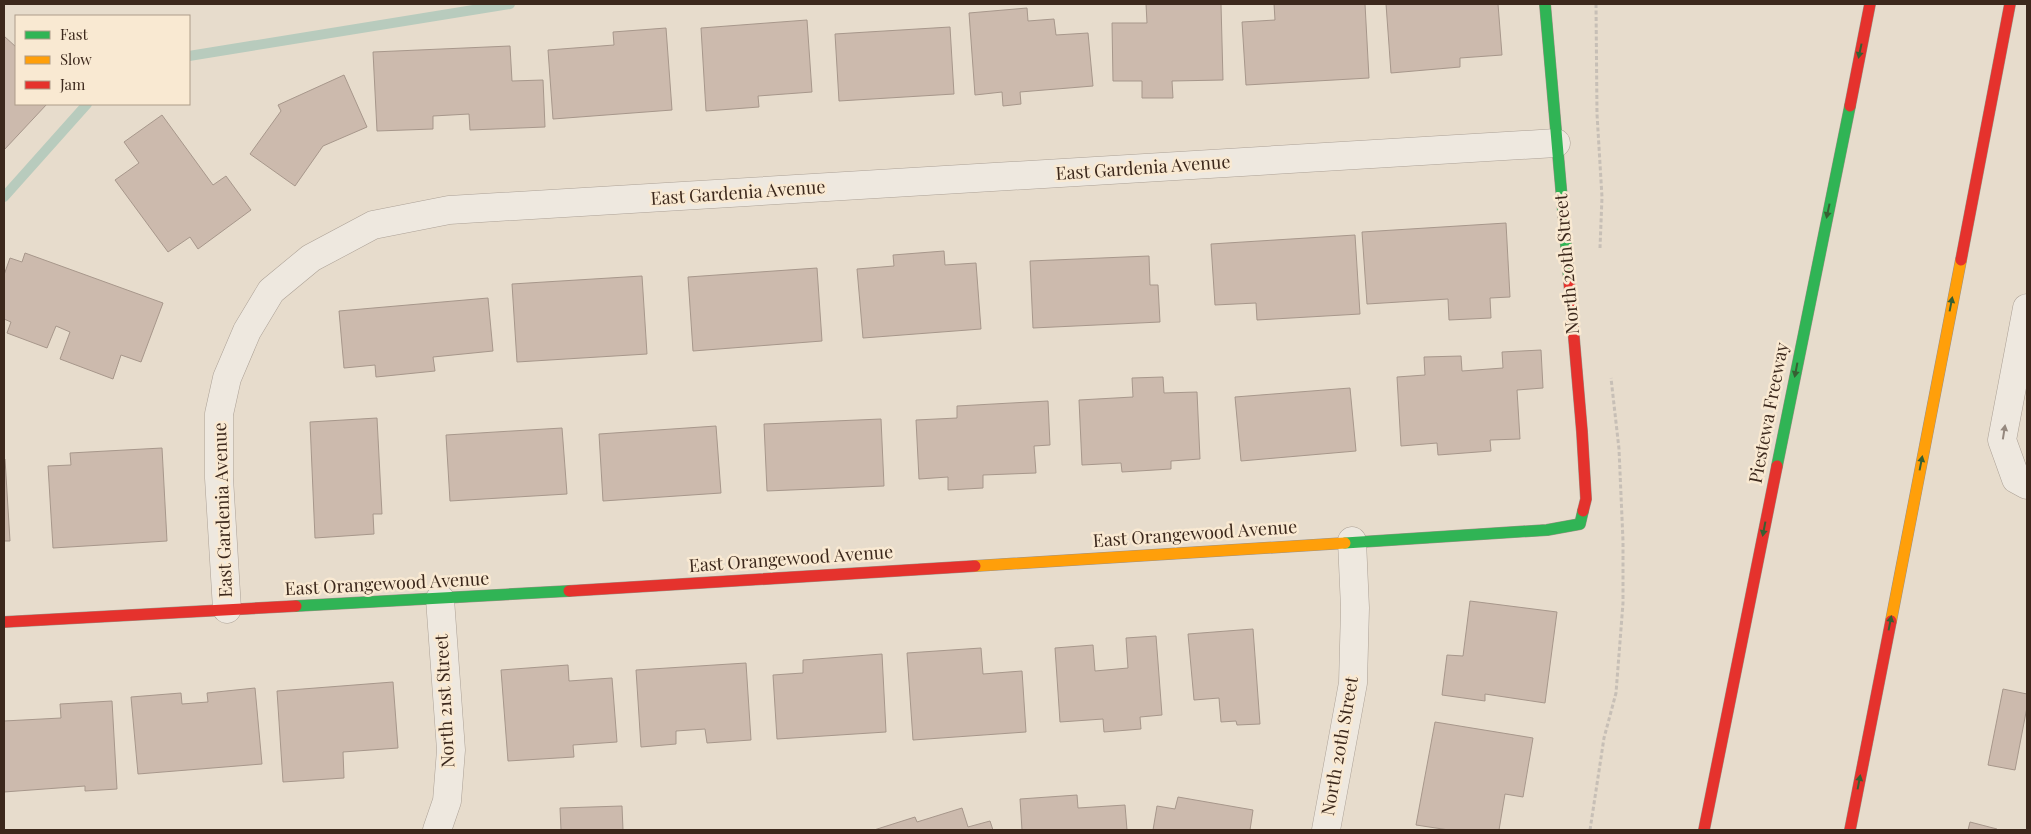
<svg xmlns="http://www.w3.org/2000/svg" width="2031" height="834" font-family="'Playfair Display',serif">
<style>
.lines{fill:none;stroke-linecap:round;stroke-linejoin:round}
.stream{stroke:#b8cbbd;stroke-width:10}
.building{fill:#ccbaad;stroke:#a7978b}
.street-casing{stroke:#aca196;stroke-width:29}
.fast-casing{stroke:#9c9185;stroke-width:12}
.slow-casing{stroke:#9c9185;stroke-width:12}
.jam-casing{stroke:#9c9185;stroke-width:12}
.path{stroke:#c7bfb6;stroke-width:3;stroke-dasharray:4 2.5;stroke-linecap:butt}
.street{stroke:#eee8df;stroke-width:28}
.fast{stroke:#30b455;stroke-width:11}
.slow{stroke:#ff9f0a;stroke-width:11}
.jam{stroke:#e5322d;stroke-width:11}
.oneway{fill:#376033}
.oneway2{fill:#95887e}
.labels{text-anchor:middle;stroke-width:5;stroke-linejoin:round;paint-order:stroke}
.street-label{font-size:18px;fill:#3c281c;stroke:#f9e9d2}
</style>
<rect width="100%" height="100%" fill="#e7dccc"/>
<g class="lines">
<!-- stream -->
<path class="stream" d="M189,56L510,4
M4,197L87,104"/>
</g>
<!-- building -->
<path class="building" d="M1146,4H1221L1223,80L1172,81L1173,98H1142V81H1113L1112,23H1147Z
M1274,4H1365L1369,78L1246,85L1242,22L1275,20Z
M1386,4H1498L1502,55L1460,58V67L1391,73Z
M1027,8L1028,21L1054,19L1056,35L1088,33L1093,86L1020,92L1021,104L1003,106L1002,92L975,95L969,13Z
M807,20L812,92L758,96L759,107L706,111L701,28Z
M950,27L954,94L839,101L835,34Z
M666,28L672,110L553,119L548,50L614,45L613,32Z
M4,36L16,47V104H47L4,150Z
M510,46L512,81L543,80L545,127L470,130L469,114L433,116V129L377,131L373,52Z
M344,75L367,127L323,146L295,186L250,154L281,111L278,105Z
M162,115L213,185L226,176L251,210L198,249L190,237L168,252L115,180L139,163L124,142Z
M1506,223L1510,297L1490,298L1491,318L1449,320L1448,299L1367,304L1362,232Z
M1355,235L1360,314L1257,320L1256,303L1215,305L1211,244Z
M944,251L945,265L976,263L981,329L863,338L857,269L894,266L893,255Z
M25,253L163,303L141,362L121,355L113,379L60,359L70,332L56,326L47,348L7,333L11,322L4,319V275L10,258L22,262Z
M1149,256L1150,285H1158L1160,322L1033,328L1030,261Z
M817,268L822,341L693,351L688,277Z
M642,276L647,354L517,362L512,284Z
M488,298L493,351L433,357L435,371L376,377L375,365L344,368L339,311Z
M1541,350L1543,388L1517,390L1520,439L1490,440L1491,451L1438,455L1437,443L1401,446L1397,377L1425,375L1424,357L1461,356L1462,371L1503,368L1502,352Z
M1163,377L1164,393L1197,392L1200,459L1171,461V469L1122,472L1121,463L1082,465L1079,400L1133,397L1132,378Z
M1350,388L1356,451L1241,461L1235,397Z
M1048,401L1050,445L1034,446L1036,473L983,475V488L948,490V477L919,479L916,420L957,418V406Z
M377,418L382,514H373L374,534L315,538L310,422Z
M881,419L884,486L767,491L764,424Z
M716,426L721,493L603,501L599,434Z
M562,428L567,494L450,501L446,435Z
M162,448L167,541L53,548L48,466L71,465L70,453Z
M4,459H5L10,541H4Z
M1470,601L1557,612L1545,703L1485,694V701L1442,695L1447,655L1463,656Z
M1253,629L1260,724L1237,725L1236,721L1221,722L1219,698L1194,700L1188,634Z
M1156,636L1162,715L1140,717L1141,729L1104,732L1103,719L1060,722L1055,648L1093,645L1095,671L1128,668L1126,638Z
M981,648L983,674L1022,671L1026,732L913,740L907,653Z
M882,654L886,732L777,739L773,675L803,673V660Z
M746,663L751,740L707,743L705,729L676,731V744L641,747L636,670Z
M568,665L569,681L612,678L617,742L573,745L574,757L508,761L501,670Z
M393,682L398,748L343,752L344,778L283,782L277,691Z
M255,688L262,764L138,774L131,697L181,693L182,704L208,702L207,693Z
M2003,689L2027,694V707L2015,770L1988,765Z
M112,701L117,789L85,791V786L4,792V721L61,718L60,704Z
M1435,722L1533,738L1523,797L1505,794L1499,830H1449L1416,825Z
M1077,795L1078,808L1125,805L1127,830H1022L1020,799Z
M1178,797L1253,810L1250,830H1153L1157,806L1175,809Z
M622,806L623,830H561L560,808Z
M962,808L968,827L990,821L993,830H874L915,817L917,822Z
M1970,822L1997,829L1996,830H1968Z"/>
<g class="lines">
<defs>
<path id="street" d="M2027,308L2002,440L2016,479L2027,485
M227,609L219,478V414L227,378L247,331L271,291L311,258L373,225L449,210L1556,143
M437,830L447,801L451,750L440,599
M1326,830L1353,683L1355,608L1352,541"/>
<path id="fast" d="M1545,4L1569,280
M1777,466L1850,106
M1345,543L1547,530L1580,524L1583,511
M296,606L569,591"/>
<path id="slow" d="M975,566L1345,543
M1891,621L1961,260"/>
<path id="jam" d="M1850,106L1870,4
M1961,260L2010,4
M1569,280L1582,432L1586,499L1583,511
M569,591L975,566
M4,622L296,606
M1704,830L1777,466
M1850,830L1891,621"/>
</defs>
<!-- street casing -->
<use href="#street" class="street-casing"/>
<!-- fast casing -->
<use href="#fast" class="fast-casing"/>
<!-- slow casing -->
<use href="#slow" class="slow-casing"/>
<!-- jam casing -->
<use href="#jam" class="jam-casing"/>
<!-- path -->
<path class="path" d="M1596,4L1597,114L1602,197L1600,248
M1590,830L1604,738L1616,693L1623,603V541L1619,449L1611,378"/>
<!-- street -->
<use href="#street" class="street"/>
<!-- fast -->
<use href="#fast" class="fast"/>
<!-- slow -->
<use href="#slow" class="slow"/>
<!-- jam -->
<use href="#jam" class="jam"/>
</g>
<!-- one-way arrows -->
<defs><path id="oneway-solid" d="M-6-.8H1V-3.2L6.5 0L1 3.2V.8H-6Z" transform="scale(1.25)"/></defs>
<g class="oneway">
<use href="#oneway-solid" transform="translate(1860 51) rotate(102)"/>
<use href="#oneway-solid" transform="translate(1828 211) rotate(102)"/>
<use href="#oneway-solid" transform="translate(1951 304) rotate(-79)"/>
<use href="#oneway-solid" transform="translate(1796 370) rotate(101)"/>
<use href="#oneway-solid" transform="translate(1921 463) rotate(-79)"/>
<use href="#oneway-solid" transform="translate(1764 529) rotate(101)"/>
<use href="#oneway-solid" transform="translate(1890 623) rotate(-79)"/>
<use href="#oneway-solid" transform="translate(1859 782) rotate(-79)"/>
</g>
<use class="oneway2" href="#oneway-solid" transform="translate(2004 432) rotate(-81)"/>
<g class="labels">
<!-- street labels -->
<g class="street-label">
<text transform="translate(1143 168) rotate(-4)" y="6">East Gardenia Avenue</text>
<text transform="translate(738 193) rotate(-4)" y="6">East Gardenia Avenue</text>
<text transform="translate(1567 264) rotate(-95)" y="6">North 20th Street</text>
<text transform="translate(1769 413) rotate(-79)" y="6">Piestewa Freeway</text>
<text transform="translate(223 510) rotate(-92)" y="6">East Gardenia Avenue</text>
<text transform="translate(1195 534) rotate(-4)" y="6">East Orangewood Avenue</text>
<text transform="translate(791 559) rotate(-4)" y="6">East Orangewood Avenue</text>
<text transform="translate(387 584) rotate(-3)" y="6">East Orangewood Avenue</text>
<text transform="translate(445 701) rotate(-93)" y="6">North 21st Street</text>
<text transform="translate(1340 746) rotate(-80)" y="6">North 20th Street</text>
</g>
</g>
<!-- border -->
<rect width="2031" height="834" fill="none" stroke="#3c281c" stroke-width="10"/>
<!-- legend -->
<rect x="15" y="15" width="175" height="90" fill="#f9e9d2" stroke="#ad9c89"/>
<rect x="25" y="31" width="25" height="8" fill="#30b455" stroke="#ad9c89"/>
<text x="60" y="40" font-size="15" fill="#3c281c">Fast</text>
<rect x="25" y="56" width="25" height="8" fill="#ff9f0a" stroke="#ad9c89"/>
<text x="60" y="65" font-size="15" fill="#3c281c">Slow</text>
<rect x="25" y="81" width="25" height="8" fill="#e5322d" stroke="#ad9c89"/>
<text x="60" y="90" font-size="15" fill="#3c281c">Jam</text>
</svg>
